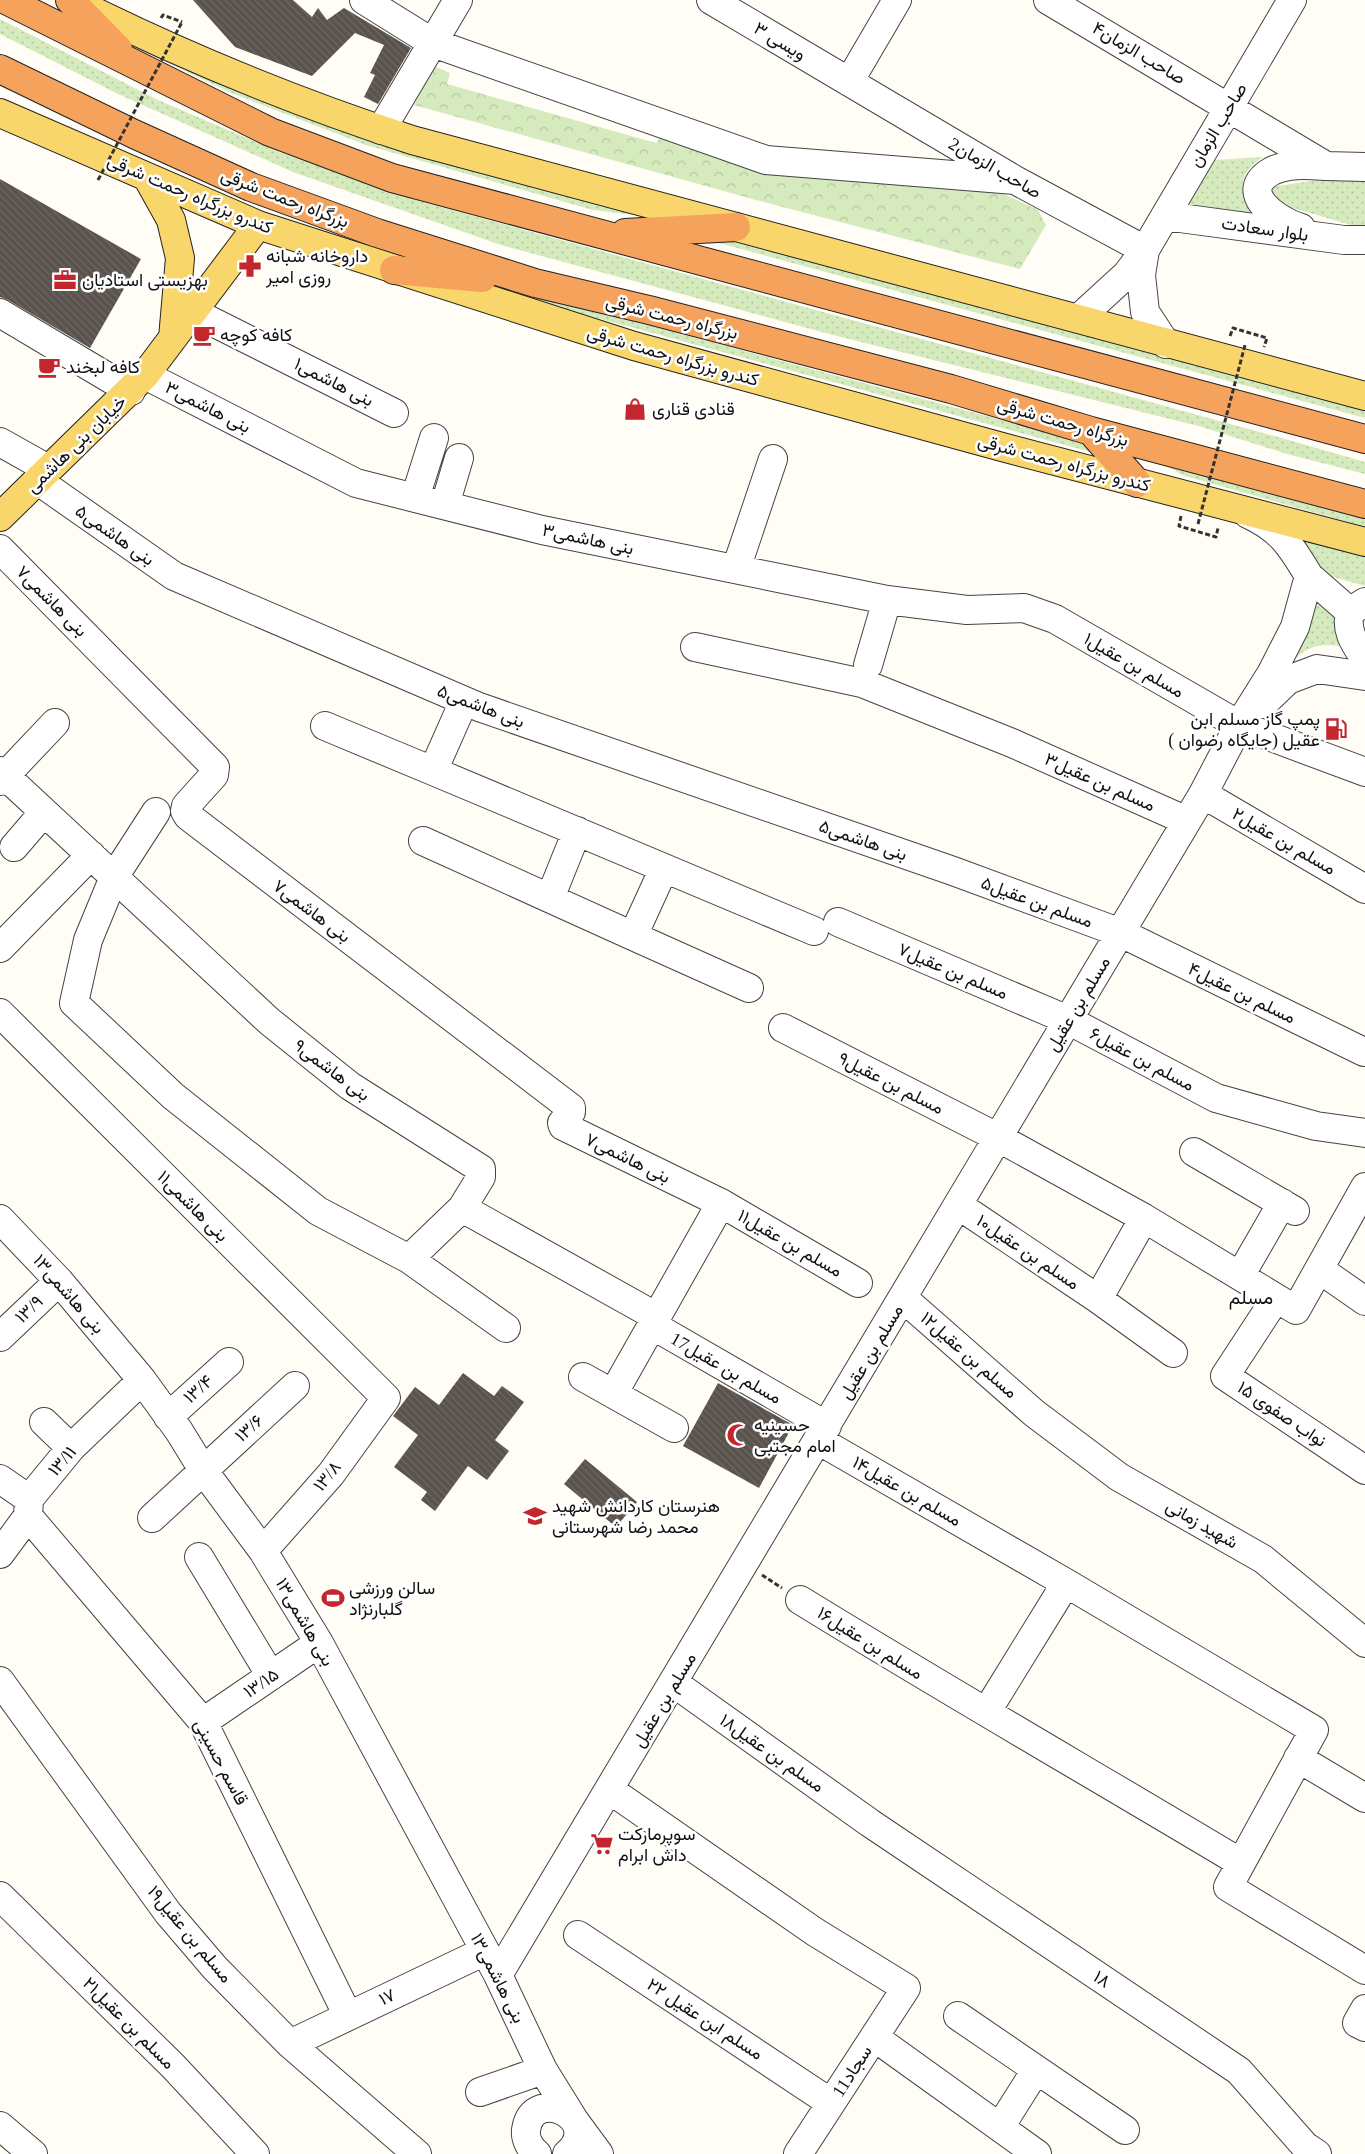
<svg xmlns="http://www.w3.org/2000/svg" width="1365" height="2154" font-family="'Times New Roman',Vazirmatn,serif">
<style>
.grass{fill:url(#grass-dots)}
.park{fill:url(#park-crowns)}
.building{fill:url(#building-back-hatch)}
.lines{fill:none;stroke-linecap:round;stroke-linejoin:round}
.minor-casing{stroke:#444;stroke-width:30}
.major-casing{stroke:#222;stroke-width:30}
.highway-casing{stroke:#222;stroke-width:30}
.path{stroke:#333;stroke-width:3;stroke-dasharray:5 2.5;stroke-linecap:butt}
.minor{stroke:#fff;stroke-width:28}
.major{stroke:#f9d66b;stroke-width:28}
.highway{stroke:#f5a25d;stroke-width:28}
.path-bridge{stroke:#333;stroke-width:3;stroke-dasharray:5 2.5;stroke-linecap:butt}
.labels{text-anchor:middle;stroke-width:5;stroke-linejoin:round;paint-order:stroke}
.street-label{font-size:18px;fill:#111;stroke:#fff}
.poi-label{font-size:18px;fill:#111;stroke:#fff;text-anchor:start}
.neighbourhood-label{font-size:19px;fill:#111;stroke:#fff}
</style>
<defs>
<pattern id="grass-dots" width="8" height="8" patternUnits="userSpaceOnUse" patternTransform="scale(1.25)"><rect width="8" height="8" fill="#d5ebbd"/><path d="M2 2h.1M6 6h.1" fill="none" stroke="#b6c8a1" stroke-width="1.8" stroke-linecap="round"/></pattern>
<pattern id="park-crowns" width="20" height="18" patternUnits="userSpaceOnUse" patternTransform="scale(1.25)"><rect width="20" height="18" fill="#d5ebbd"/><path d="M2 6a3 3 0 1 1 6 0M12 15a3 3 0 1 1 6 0" fill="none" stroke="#b6c8a1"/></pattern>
<pattern id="building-back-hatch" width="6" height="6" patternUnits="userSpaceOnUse" patternTransform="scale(1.25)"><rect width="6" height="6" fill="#5a524d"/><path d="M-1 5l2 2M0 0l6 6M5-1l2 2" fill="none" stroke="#6d6662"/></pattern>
</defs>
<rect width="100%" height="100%" fill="#fffdf5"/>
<!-- grass -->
<path class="grass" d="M0,19L158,100L279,152L419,201L1285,439L1365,462V474L1287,454L1202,427L829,334L501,245L293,172L118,94L0,34Z
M139,39L676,220L593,210L366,145L229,92L173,65Z
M1263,157C1245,170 1241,176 1243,198L1262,214H1191L1187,207L1215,160Z
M1365,173V229L1272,202L1266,193L1277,186Z
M740,239L1365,408V418L708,240Z
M483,287L525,292L1083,442L1098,454Z
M1157,460L1365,517V527L1182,475Z
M1302,539L1365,556V586L1323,574Z
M1320,604L1330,608L1349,647C1312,642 1307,647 1281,671L1311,609Z"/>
<!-- park -->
<path class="park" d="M434,66L450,73L447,84L656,143L665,131L751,165L1004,194L1038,210L1046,225L1020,269L756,200L414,105Z"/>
<!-- building -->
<path class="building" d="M193,0H293L312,17L318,8L327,20L344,8L411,48L378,104L364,97L375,75L370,73L384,45L355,33L312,76L235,47Z
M0,179L141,259L90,348L8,300L0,297Z
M463,1373L494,1396L502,1386L524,1402L495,1440L509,1451L487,1480L468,1466L435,1511L421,1500L427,1492L394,1467L418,1435L393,1416L415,1387L439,1405Z
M718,1383L793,1425L759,1488L683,1446Z
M585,1459L637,1502L616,1527L564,1484Z"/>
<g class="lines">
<defs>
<path id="minor" d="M364,0L433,43L766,160L1015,180
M711,0L1015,180L1145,250
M1048,0L1326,166L1365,167
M849,82L897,0
M381,130L458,0
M1165,216L1344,240H1365
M1301,228C1277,221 1235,192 1272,171C1288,163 1309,165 1326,166
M1145,250L1141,275L1145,312L1166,344
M193,312L394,413
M0,313L131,391
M1079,318L1127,274L1145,250L1292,0
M145,375L356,483L542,530L887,600L967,610L1024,608L1055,619L1239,725L1365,772
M0,442L48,469
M37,480L174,576L479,707L953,871L1121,933L1364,1052
M415,498L434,438
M445,505L459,458
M0,549L215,767L214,775L186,806L185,811L188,816L571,1108V1112L562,1123L563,1126L721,1203L858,1283
M736,569L773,459
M1309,576L1350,612
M1365,602L1350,612C1345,631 1355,644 1365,659
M695,647L862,683L1012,743L1187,821
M868,665L887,600
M464,701L433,771L814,931
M1263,704L1288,680L1317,669L1365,676
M325,726L433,771
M0,771L269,1021L350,1086L481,1169V1177L462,1208L657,1317
M0,781L55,723
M1203,794L1365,889
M156,812L114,877L88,940L74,1003L173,1096L318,1211L409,1259L506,1328
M423,841L633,936L664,868
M14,847L44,812
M550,898L577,831
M838,922L1068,1020L1216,1098L1316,1126L1365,1133
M633,936L749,988
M0,948L91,855
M0,1013L386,1398L331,1474L263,1551
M783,1028L999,1138L1144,1218L1296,1310L1365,1187
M1194,1152L1295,1211
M958,1205L1098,1299L1173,1353
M0,1219L59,1281L142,1380L179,1431L203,1470L263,1551L319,1643L498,1975L543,2070L574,2120L599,2154
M409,1259L462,1208
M1319,1269L1365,1301
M1240,1276L1282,1203
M903,1298L1034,1413L1119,1477L1263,1559L1365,1643
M1276,1298L1225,1376L1365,1470
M1098,1299L1144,1218
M652,1325L827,1426
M0,1337L59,1281
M583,1377L674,1428
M613,1394L721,1203
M168,1417L229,1362
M44,1422L71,1448
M818,1440L1066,1583L1314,1730L1228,1887L1365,1970
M0,1479L29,1499
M28,1516L203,1722L348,2016
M152,1518L295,1386
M0,1554L28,1516L29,1499L71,1448L142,1380
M199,1557L271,1676
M800,1600C946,1690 1094,1775 1241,1863
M0,1681L168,1913L215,1968L290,2044L417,2154
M674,1683L870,1823L1239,2071L1305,2146L1317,2154
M987,1711L1066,1583
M203,1722L319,1643
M1298,1758L1365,1798
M610,1790L815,1932L906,1988L798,2154
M0,1896L173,2066L255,2154
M578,1935L831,2103
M498,1975L1203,794L1239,725L1271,674L1295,627L1309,576C1291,546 1281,529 1248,514
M1365,2009L1357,2023L1365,2027
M958,2016L1125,2130
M874,2037L1037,2154
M290,2044L485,1951
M480,2092L543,2070
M0,2126L33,2154
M1000,2127L1036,2070
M537,2154C530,2148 525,2139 526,2130C533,2083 606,2120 567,2154"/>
<path id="major" d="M73,1C183,56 295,102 412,140L1365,396
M0,113L258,225L634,346L1002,447L1365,542
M147,177L171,220L180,258L173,338
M0,517L145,375L258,225"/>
<path id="highway" d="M6,0L270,132L392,178L1365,439
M70,0L118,49
M0,69L134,134L251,187L377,233L535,283L649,310L951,389L1091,431L1365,504
M625,233L736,227
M394,270L482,278
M1091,431L1137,483"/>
</defs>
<!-- minor casing -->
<use href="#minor" class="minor-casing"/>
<!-- major casing -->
<use href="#major" class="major-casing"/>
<!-- highway casing -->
<use href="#highway" class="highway-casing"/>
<!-- path -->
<path class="path" d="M161,18L163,15L182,22
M1230,336L1233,328L1267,338L1264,347
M1181,516L1179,526L1216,537L1218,528
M762,1575L782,1588"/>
<!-- minor -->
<use href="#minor" class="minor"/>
<!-- major -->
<use href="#major" class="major"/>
<!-- highway -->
<use href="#highway" class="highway"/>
<!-- path-bridge -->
<path class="path-bridge" d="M98,180L182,22
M1198,524L1245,345"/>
</g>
<!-- icons -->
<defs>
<symbol id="pharmacy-bare" viewBox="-9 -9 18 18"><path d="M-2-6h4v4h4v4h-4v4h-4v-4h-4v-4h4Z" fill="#c4262e" stroke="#fff" stroke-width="2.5" paint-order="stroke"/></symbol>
<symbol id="office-bare" viewBox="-9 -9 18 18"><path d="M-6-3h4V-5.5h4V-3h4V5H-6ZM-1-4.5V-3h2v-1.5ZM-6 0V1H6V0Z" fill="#c4262e" stroke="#fff" stroke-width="2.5" paint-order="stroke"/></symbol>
<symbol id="cafe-bare" viewBox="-9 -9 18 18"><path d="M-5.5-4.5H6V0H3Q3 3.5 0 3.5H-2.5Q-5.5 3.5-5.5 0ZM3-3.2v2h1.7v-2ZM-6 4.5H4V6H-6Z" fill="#c4262e" stroke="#fff" stroke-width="2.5" paint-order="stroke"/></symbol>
<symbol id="shop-bare" viewBox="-9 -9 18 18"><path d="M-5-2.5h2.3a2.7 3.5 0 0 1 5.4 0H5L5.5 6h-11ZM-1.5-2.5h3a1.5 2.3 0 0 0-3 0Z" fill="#c4262e" stroke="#fff" stroke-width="2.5" paint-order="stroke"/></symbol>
<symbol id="fuel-bare" viewBox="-9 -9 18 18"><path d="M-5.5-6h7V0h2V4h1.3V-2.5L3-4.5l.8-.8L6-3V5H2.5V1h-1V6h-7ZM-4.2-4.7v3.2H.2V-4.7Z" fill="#c4262e" stroke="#fff" stroke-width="2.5" paint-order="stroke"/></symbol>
<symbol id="mosque-bare" viewBox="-9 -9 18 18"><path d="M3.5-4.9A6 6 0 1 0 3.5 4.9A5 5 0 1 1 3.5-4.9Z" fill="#c4262e" stroke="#fff" stroke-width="2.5" paint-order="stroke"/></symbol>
<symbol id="school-bare" viewBox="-9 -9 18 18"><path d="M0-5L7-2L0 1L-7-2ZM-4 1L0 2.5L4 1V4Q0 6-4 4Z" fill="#c4262e" stroke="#fff" stroke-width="2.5" paint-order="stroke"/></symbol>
<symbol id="stadium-bare" viewBox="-9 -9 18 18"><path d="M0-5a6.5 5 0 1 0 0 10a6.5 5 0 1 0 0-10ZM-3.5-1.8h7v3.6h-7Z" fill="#c4262e" stroke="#fff" stroke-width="2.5" paint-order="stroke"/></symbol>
<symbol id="supermarket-bare" viewBox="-9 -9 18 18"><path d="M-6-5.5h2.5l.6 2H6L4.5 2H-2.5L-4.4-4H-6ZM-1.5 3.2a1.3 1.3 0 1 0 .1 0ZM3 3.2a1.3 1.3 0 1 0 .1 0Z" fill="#c4262e" stroke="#fff" stroke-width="2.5" paint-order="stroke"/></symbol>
</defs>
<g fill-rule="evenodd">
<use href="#pharmacy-bare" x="234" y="250" width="32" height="32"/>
<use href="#office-bare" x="49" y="264" width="32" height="32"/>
<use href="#cafe-bare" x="188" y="319" width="32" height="32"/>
<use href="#cafe-bare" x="33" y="351" width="32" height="32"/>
<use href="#shop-bare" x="619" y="393" width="32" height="32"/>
<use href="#fuel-bare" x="1320" y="713" width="32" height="32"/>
<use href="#mosque-bare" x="722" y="1419" width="32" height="32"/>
<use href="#school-bare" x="519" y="1500" width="32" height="32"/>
<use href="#stadium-bare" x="317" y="1582" width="32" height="32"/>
<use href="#supermarket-bare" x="586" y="1828" width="32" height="32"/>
</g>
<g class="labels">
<!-- street labels -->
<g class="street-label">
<text transform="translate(780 41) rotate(31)" y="6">ویسی ۳</text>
<text transform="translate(1139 53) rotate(31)" y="6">صاحب الزمان۴</text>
<text transform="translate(1218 125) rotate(-59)" y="6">صاحب الزمان</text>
<text transform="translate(995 168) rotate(30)" y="6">2صاحب الزمان</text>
<text transform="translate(190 194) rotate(23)" y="6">کندرو بزرگراه رحمت شرقی</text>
<text transform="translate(285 198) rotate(21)" y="6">بزرگراه رحمت شرقی</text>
<text transform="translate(1265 229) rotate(8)" y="6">بلوار سعادت</text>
<text transform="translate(672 317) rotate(14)" y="6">بزرگراه رحمت شرقی</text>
<text transform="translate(673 356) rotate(16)" y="6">کندرو بزرگراه رحمت شرقی</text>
<text transform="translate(334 382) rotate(27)" y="6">بنی هاشمی۱</text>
<text transform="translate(208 407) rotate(27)" y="6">بنی هاشمی۳</text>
<text transform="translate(1063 422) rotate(16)" y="6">بزرگراه رحمت شرقی</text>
<text transform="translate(76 444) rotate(-44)" y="6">خیابان بنی هاشمی</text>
<text transform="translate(1064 463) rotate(15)" y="6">کندرو بزرگراه رحمت شرقی</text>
<text transform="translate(115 535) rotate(35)" y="6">بنی هاشمی۵</text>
<text transform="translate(588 539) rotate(12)" y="6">بنی هاشمی۳</text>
<text transform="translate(52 601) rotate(45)" y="6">بنی هاشمی۷</text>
<text transform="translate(1134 665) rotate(30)" y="6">مسلم بن عقیل۱</text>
<text transform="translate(481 706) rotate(21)" y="6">بنی هاشمی۵</text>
<text transform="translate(1100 782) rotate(24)" y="6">مسلم بن عقیل۳</text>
<text transform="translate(863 840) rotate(19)" y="6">بنی هاشمی۵</text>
<text transform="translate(1284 841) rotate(30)" y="6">مسلم بن عقیل۲</text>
<text transform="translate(1037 902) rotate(20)" y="6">مسلم بن عقیل۵</text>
<text transform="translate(312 911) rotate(37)" y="6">بنی هاشمی۷</text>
<text transform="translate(953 971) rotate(23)" y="6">مسلم بن عقیل۷</text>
<text transform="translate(1242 993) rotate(26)" y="6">مسلم بن عقیل۴</text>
<text transform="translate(1078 1004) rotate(-59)" y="6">مسلم بن عقیل</text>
<text transform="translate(1142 1059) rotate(28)" y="6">مسلم بن عقیل۶</text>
<text transform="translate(332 1070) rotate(37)" y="6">بنی هاشمی۹</text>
<text transform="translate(891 1083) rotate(27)" y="6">مسلم بن عقیل۹</text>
<text transform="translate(628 1158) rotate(26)" y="6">بنی هاشمی۷</text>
<text transform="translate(193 1206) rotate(45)" y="6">بنی هاشمی۱۱</text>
<text transform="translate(790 1243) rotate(30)" y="6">مسلم بن عقیل۱۱</text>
<text transform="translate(1028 1252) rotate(34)" y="6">مسلم بن عقیل۱۰</text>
<text transform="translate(69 1294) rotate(49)" y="6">بنی هاشمی۱۳</text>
<text transform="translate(29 1309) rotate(-44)" y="6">۱۳/۹</text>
<text transform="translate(871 1352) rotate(-59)" y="6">مسلم بن عقیل</text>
<text transform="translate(969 1355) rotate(41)" y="6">مسلم بن عقیل۱۲</text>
<text transform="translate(726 1368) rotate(30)" y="6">مسلم بن عقیل17</text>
<text transform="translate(198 1389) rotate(-42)" y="6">۱۳/۴</text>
<text transform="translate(1282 1414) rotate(34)" y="6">نواب صفوی ۱۵</text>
<text transform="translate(249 1428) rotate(-42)" y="6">۱۳/۶</text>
<text transform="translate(62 1461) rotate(-49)" y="6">۱۳/۱۱</text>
<text transform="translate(327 1476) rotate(-51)" y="6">۱۳/۸</text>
<text transform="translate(907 1491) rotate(30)" y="6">مسلم بن عقیل۱۴</text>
<text transform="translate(1202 1524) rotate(30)" y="6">شهید زمانی</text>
<text transform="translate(305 1622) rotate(60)" y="6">بنی هاشمی۱۳</text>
<text transform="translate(870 1643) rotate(32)" y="6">مسلم بن عقیل۱۶</text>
<text transform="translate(261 1683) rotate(-34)" y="6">۱۳/۱۵</text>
<text transform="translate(664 1700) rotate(-59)" y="6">مسلم بن عقیل</text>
<text transform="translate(772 1753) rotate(35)" y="6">مسلم بن عقیل۱۸</text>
<text transform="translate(221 1762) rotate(62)" y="6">قاسم حسینی</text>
<text transform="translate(190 1934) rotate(50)" y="6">مسلم بن عقیل۱۹</text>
<text transform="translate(498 1978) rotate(63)" y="6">بنی هاشمی۱۳</text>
<text transform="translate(1102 1979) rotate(34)" y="6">۱۸</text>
<text transform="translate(387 1997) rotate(-25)" y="6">۱۷</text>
<text transform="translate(705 2019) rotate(33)" y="6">مسلم ابن عقیل ۲۲</text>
<text transform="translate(129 2023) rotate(45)" y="6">مسلم بن عقیل۲۱</text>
<text transform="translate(852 2071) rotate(-57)" y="6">11سجاد</text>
</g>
<!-- poi labels -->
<g class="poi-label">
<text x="266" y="262">داروخانه شبانه<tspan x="266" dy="21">روزی امیر</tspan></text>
<text x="82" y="286">بهزیستی استادیان</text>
<text x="220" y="341">کافه کوچه</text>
<text x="66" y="373">کافه لبخند</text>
<text x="652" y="415">قنادی قناری</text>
<text x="1320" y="725" text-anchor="end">پمپ گاز مسلم ابن<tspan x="1320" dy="21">عقیل (جایگاه رضوان )</tspan></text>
<text x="754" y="1431">حسینیه<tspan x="754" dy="21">امام مجتبی</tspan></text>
<text x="552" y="1512">هنرستان کاردانش شهید<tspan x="552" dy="21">محمد رضا شهرستانی</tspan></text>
<text x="349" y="1594">سالن ورزشی<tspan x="349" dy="21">گلبارنژاد</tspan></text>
<text x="618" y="1840">سوپرمارکت<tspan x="618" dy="21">داش ابرام</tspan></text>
</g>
<!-- neighbourhood labels -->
<g class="neighbourhood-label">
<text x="1251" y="1304">مسلم</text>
</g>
</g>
</svg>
